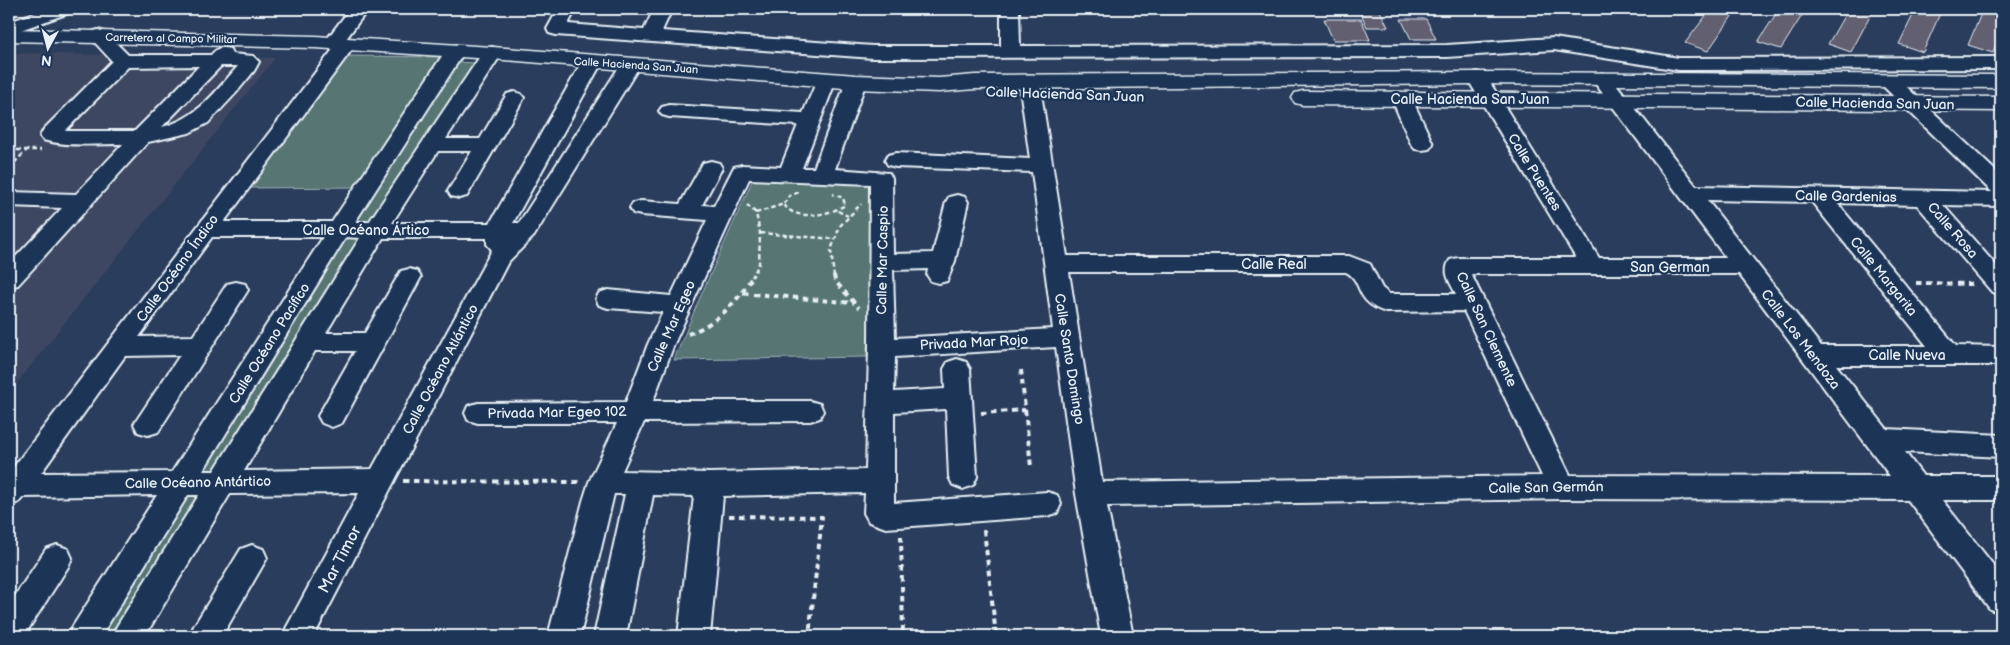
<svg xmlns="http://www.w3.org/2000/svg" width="2010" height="645" font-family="'Balsamiq Sans',sans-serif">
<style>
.built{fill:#3c4762}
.green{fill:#577573;stroke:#a0b3b6}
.building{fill:#625e71;stroke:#e8f1f8}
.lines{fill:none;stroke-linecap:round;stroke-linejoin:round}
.minor-casing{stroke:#e8f1f8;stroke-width:4}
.major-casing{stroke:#e8f1f8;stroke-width:3}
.path-far1{stroke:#e8f1f8;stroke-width:2.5;stroke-dasharray:4.5 3;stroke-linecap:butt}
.path{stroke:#e8f1f8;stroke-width:4;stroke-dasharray:5.5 4.5;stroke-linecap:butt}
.minor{fill:#1d3557;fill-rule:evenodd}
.major{fill:#1d3557;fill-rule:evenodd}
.labels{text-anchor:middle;stroke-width:4.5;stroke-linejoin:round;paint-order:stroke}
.far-street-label{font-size:11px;fill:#e8f1f8;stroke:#1d3557}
.street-label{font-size:14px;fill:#e8f1f8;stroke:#1d3557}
.near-street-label{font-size:16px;fill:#e8f1f8;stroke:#1d3557}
</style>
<rect width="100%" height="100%" fill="#2b3d5c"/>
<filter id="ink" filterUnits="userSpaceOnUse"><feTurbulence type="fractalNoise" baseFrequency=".02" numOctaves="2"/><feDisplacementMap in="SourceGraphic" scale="10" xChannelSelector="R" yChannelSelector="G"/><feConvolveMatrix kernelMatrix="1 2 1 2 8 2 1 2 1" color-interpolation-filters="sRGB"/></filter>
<g filter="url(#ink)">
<!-- built -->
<path class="built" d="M9,53L275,58L9,393Z"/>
<!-- green -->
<path class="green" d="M347,56L442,57L358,187L248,188Z
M453,62L479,63L374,228L120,636H95L344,228Z
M754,177L872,183L867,357L674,360L698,302Z"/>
<!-- building -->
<path class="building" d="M1359,9H1379L1388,27H1367Z
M1711,9H1737L1708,51L1685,43Z
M1779,9H1806L1781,49L1758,42Z
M1848,9H1874L1851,52L1828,44Z
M1916,9H1942L1923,52L1899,44Z
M1983,9H2001V30L1993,53L1968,45Z
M1324,19H1361L1370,40H1333Z
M1401,19H1426L1436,39H1411Z"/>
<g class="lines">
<defs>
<path id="minor" d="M46,9H72L69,13L9,34V22Z
M350,9H368L346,39L354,40L356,44L224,222H332L448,47L455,45L462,47L465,51L355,222H369L485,49L492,47L499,49L502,53L446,139H480L507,94L514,92L521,94L524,98L467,196L459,198L451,196L448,191L472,151H438L392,223H490L582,62L585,58L592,56L599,58L602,62L513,223H519L623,61L630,59L637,61L640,65L534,236L508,262L314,636H282L359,493L230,494L145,636H112L117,626L199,495H188L101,636H68L73,626L157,495L23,497L19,502L9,506V473L334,48L326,47L324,43ZM212,237H323L172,472L41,473L125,356L180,355L134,424L138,432L148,435L158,432L248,290L245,284L236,282L227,284L193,336L139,337ZM346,237L360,238L214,471H203ZM383,238H487V244L492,250L372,469L244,471L315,351H355L318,416L322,423L332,427L342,423L421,277L417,271L409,269L401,271L365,333H326Z
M558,9H576L568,24L644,30L654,9H672L662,31L873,46H1001V9H1019L1020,46L1447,45L1554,38L1679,58L2001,57V69L1679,70L1554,50L1447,57L873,58L556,35L549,33L547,29Z
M98,30L105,32L128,55H211C217,48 221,47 230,49L232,54L253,56L259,62L254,71L236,93L208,123L189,133L148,142L18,285L9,287V264L62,208L9,206V192L76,194L123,144C97,144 68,147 43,140L40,136L44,129L112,61L89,36L91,32ZM199,66L135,131H65L128,67ZM221,66H238C216,91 197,119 162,127Z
M1477,72L1484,74L1487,78L1599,258H1726L1592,79L1595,75L1602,73L1609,75L1696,186L1992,192L1882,85L1879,81L1882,77L1889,75L1896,77L2001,176V206L1943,205L2001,271V294L1992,292L1917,205L1837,203L1956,346L2001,347V365H1836L1887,429L2001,435V457L1905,452L1923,476H2001V500H1942L2001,575V613L1990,609L1908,500L1562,499L1107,506L1133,636H1101L1076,494L1056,347L895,357L894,392L945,389L944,369L948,362L957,359L966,362L970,369L977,477L973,485L963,489L953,485L949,477L946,409L894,412V503L1047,492L1057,495L1061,504L1057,513L1047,516L886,528L869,522L864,513L865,493L723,496L710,636H678L694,496L653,495L626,636H594L625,494H614L580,636H548L583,501L589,482L617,423H478L468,420L465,413L468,406L478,403L626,402L648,344L663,312L608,308L599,305L596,299L599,293L608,290L671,296L707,220L641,215L633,213L630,208L633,203L641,201L680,204L703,163L711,161L719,163L722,168L702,205L714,206L734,167L742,165L781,167L798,125L669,117L662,115L659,111L662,107L669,105L803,113L819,76L826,74L833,76L836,80L802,168H814L846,82L849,78L856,76L863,78L866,82L835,169L889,173L892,178L893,254L933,253L946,202L949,197L957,195L965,197L968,202L955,261L947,281L939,283L931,281L927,275L928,269L893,270L895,338L1053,329L1032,172L896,167L888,165L885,160L888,155L896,153L1030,159L1019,81L1022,77L1029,75L1036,77L1039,81L1067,256H1349L1370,264L1382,288L1389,294H1456C1450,282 1442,272 1450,260L1458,258H1576L1467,78L1470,74ZM749,179L870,184L869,348L866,470L710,473L622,471L644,422L810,421L820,418L823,411L820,404L810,401H653L674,344ZM1707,200L1812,202L1927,346H1821ZM1069,272H1346C1364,281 1353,302 1386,312L1464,311L1542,476L1102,482ZM1471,274H1739L1890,476L1570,475Z
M1402,93L1409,95L1412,99L1433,144L1429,149L1422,150L1415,149L1411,144L1392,99L1395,95Z
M57,545L68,549L72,558L68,567L24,636H9V605L46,549Z
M252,545L263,549L267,558L222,636H189L194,626L241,549Z"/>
<path id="major" d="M9,29L315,36L492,47L856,75L939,78L975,75L1477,72L2001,75V88L1477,84L975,89L939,92L856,89L492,59L315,48L9,41Z
M1303,91L2001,97V111L1303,105L1295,103L1292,98L1295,93Z"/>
</defs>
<!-- minor casing -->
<use href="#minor" class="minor-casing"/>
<!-- major casing -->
<use href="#major" class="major-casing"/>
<!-- path-far1 -->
<path class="path-far1" d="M9,150H41
M9,168L26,151
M784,204L789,196L799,192
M747,205L756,213L760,233L759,264L752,277
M838,211L848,216
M756,213L784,204C793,222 831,215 845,205L843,198L833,194
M760,233L834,239
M834,277L831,250L840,226L861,204"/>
<!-- path -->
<path class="path" d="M834,275L835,281L859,308
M1916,283L1972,284
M743,293L854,303
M688,334C716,324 739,301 753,275
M1021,370L1031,467
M981,413L1025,410
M403,481L580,482
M729,516L822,517L809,636
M984,530L996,636
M901,536L903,636"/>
<!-- minor -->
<use href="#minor" class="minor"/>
<!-- major -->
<use href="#major" class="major"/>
</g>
</g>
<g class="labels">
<!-- far-street labels -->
<g class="far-street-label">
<text transform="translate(171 38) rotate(1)" y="4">Carretera al Campo Militar</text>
<text transform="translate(636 65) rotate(4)" y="4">Calle Hacienda San Juan</text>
</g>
<!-- street labels -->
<g class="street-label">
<text transform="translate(1065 94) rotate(2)" y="5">Calle Hacienda San Juan</text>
<text x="1470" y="104">Calle Hacienda San Juan</text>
<text transform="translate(1875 103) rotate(1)" y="5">Calle Hacienda San Juan</text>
<text transform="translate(1535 172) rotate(58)" y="5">Calle Puentes</text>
<text transform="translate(1846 196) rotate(1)" y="5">Calle Gardenias</text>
<text x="366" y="235">Calle Océano Ártico</text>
<text transform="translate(1953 230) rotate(49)" y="5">Calle Rosa</text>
<text transform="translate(882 260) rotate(-89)" y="5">Calle Mar Caspio</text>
<text x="1274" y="269">Calle Real</text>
<text x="1670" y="272">San German</text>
<text transform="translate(177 268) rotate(-54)" y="5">Calle Océano Índico</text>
<text transform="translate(1884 276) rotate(51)" y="5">Calle Margarita</text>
<text transform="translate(671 326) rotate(-66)" y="5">Calle Mar Egeo</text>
<text transform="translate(1487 329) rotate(65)" y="5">Calle San Clemente</text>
<text transform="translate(1801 339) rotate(53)" y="5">Calle Los Mendoza</text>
<text transform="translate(974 342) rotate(-3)" y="5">Privada Mar Rojo</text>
<text transform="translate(269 343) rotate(-58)" y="5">Calle Océano Pacífico</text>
<text x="1907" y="360">Calle Nueva</text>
<text transform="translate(1070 359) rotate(81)" y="5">Calle Santo Domingo</text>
<text transform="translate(440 369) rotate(-62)" y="5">Calle Océano Atlántico</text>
<text transform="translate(557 412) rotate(-1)" y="5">Privada Mar Egeo 102</text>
<text transform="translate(198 482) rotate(-1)" y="5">Calle Océano Antártico</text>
<text transform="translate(1546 487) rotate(-1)" y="5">Calle San Germán</text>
</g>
<!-- near-street labels -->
<g class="near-street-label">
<text transform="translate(339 559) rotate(-62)" y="6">Mar Timor</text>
</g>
</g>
<!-- margin -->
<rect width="2010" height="645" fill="none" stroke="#1d3557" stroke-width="30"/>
<rect x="15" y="15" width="1980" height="615" fill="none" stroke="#e8f1f8" stroke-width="2" filter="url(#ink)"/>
<!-- north arrow -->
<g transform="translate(48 48) rotate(187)" stroke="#1d3557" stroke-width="4" paint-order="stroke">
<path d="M0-4L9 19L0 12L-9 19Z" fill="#e8f1f8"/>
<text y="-8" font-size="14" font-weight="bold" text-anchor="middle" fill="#e8f1f8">N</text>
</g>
</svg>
